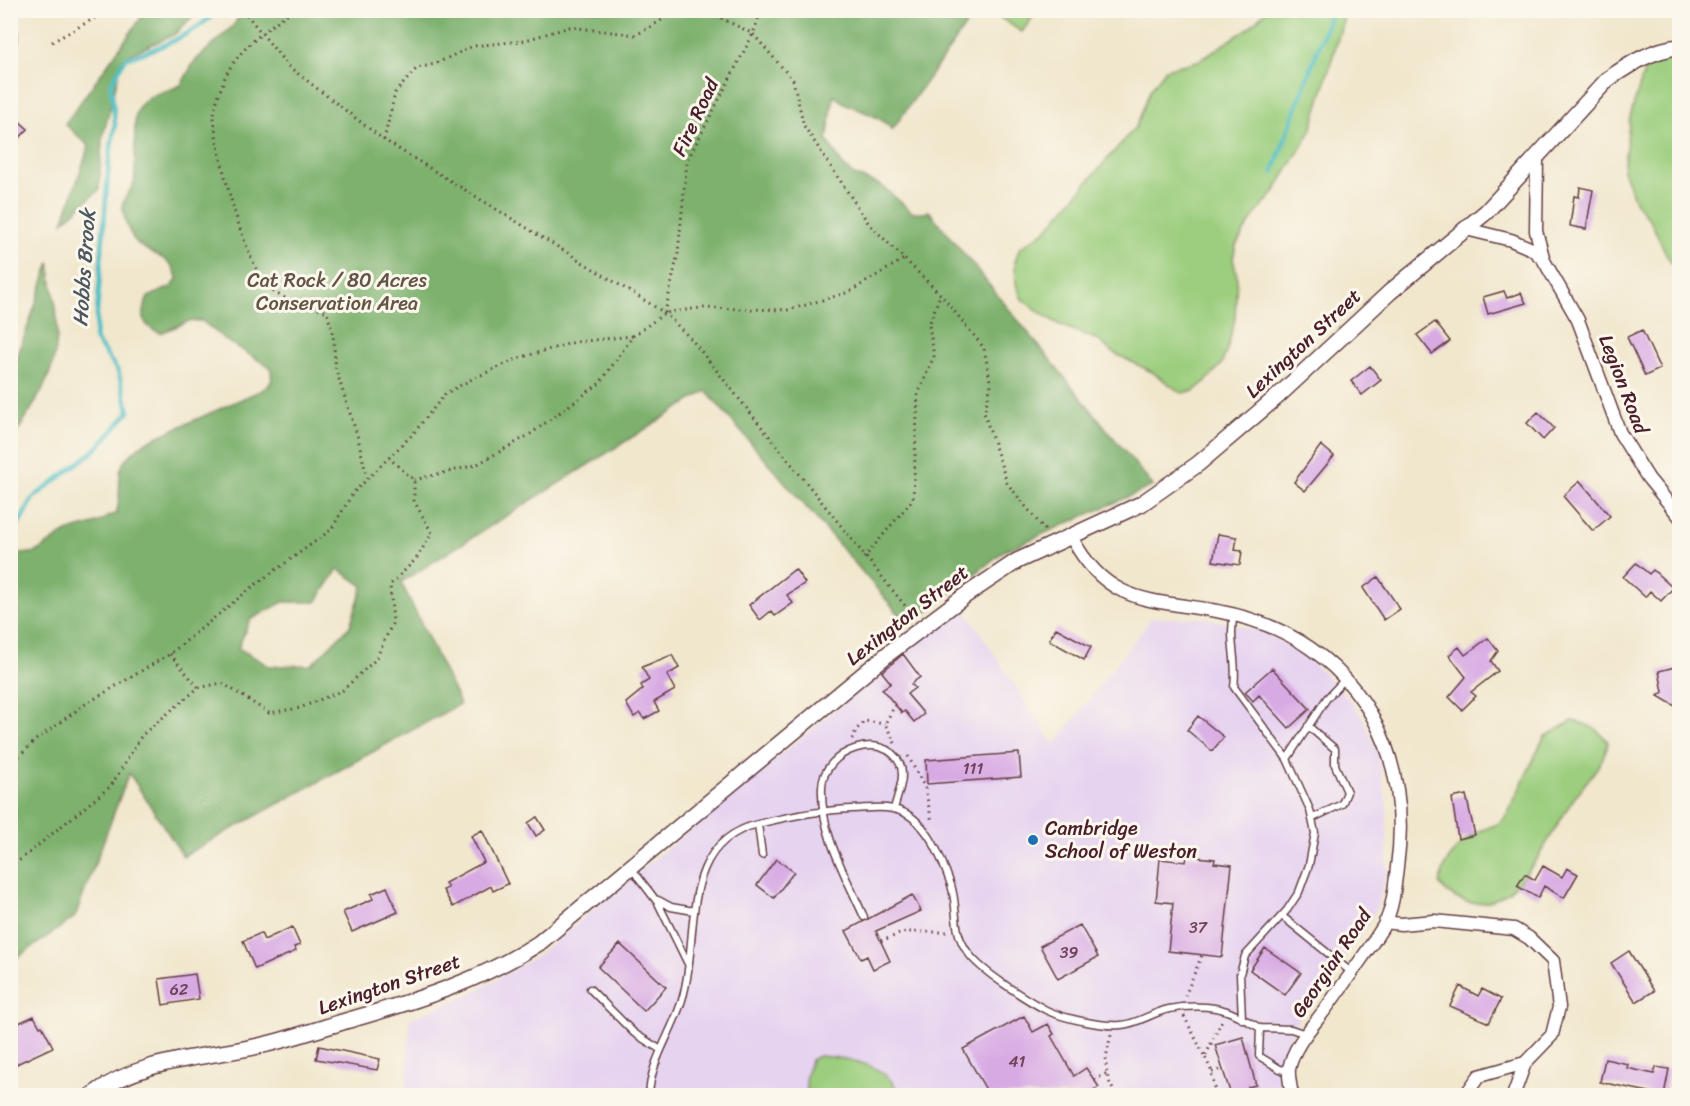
<svg xmlns="http://www.w3.org/2000/svg" width="1690" height="1106" font-family="Sriracha,sans-serif">
<style>
.built{fill:#e6d3f0}
.green{fill:#9cce7e;stroke:#737654;stroke-width:1.5}
.forest{fill:#7db16d;stroke:#64684c;stroke-width:1.5;fill-rule:evenodd}
.lines{fill:none;stroke-linecap:round;stroke-linejoin:round}
.stream{stroke:#50bec5;stroke-width:4.5}
.building{fill:#d8aae4}
.service-casing{stroke:#633d43;stroke-width:9}
.minor-casing{stroke:#633d43;stroke-width:15}
.tertiary-casing{stroke:#633d43;stroke-width:18}
.path{stroke:#633d43;stroke-width:3;stroke-dasharray:1.5 4.5;stroke-linecap:butt}
.service{stroke:#fff;stroke-width:6}
.minor{stroke:#fff;stroke-width:12}
.tertiary{stroke:#fff;stroke-width:15}
.poi-dot{fill:#1f6fb2;stroke:#fbf7ec;stroke-width:2}
.labels{text-anchor:middle;stroke-width:6;stroke-linejoin:round;paint-order:stroke}
.number-label{font-size:16px;fill:#6e4259}
.street-label{font-size:20px;fill:#4a1f2b;stroke:#fbf7ec}
.park-label{font-size:20px;fill:#635444;stroke:#fbf7ec}
.poi-label{font-size:20px;fill:#4a1f2b;stroke:#fbf7ec;text-anchor:start}
.water-label{font-size:21px;font-style:italic;fill:#4c5761;stroke:#fbf7ec}
</style>
<rect width="100%" height="100%" fill="#fbf7ec"/>
<filter id="ink" filterUnits="userSpaceOnUse"><feTurbulence type="fractalNoise" baseFrequency=".0167" numOctaves="2"/><feDisplacementMap in="SourceGraphic" scale="12" xChannelSelector="R" yChannelSelector="G"/><feConvolveMatrix kernelMatrix="1 2 1 2 8 2 1 2 1" color-interpolation-filters="sRGB"/></filter>
<filter id="wash" filterUnits="userSpaceOnUse"><feTurbulence type="fractalNoise" baseFrequency=".008" numOctaves="4" result="noise"/><feDisplacementMap in="SourceGraphic" scale="24" xChannelSelector="R" yChannelSelector="G"/><feGaussianBlur stdDeviation="1.35" result="paint"/><feColorMatrix in="noise" values="0 0 0 0 0 0 0 0 0 0 0 0 0 0 0 0 0 1.4 0 .05"/><feComposite in="paint" operator="in"/></filter>
<g filter="url(#wash)">
<rect width="100%" height="100%" fill="#f1e7cd"/>
<!-- built -->
<path class="built" d="M964,608L1054,745L1152,618H1205L1267,633L1310,661L1341,689L1363,718L1378,754L1387,807V873L1377,907L1362,934L1302,1011L1289,1039L1280,1080V1095L406,1096L410,1019L472,993L537,956L882,671Z"/>
<!-- green -->
<path class="green" d="M1267,10L1346,11L1311,131L1273,194L1254,216L1236,245L1233,259L1237,276L1235,319L1227,350L1221,365L1206,381L1194,391L1181,393L1152,372L1112,352L1098,340L1060,325L1036,310L1022,299L1016,284L1015,262L1019,249L1046,230L1137,125L1150,90L1166,69L1198,61L1249,28Z
M990,11L1037,10V11L1022,32Z
M1679,56V275L1668,258L1650,220L1636,203L1623,170L1630,117L1643,75L1650,61Z
M1572,721C1588,723 1599,729 1608,742C1604,766 1586,780 1573,800C1549,834 1521,907 1473,903C1460,902 1446,894 1439,883L1446,863L1460,845L1479,831L1498,824L1507,815L1544,737Z
M819,1056C848,1058 889,1064 899,1095H807L806,1076L811,1060Z"/>
<!-- forest -->
<path class="forest" d="M146,11H198L175,34L133,53L122,61L102,140L99,190L63,222L89,146L65,124Z
M243,11H976L892,130C878,111 847,110 834,95L827,140L844,167L854,175L882,186L912,212L925,213L929,211L1153,486L1004,551L909,626L706,391L401,582L460,704L183,856L129,773L75,917L11,962V552C39,559 44,544 67,532C75,528 85,527 94,524C103,521 107,515 116,514C127,474 105,469 148,441L262,390C273,384 273,379 270,367L228,342L202,321H189L161,333C140,327 141,314 148,297L171,287L177,280C175,254 146,257 133,238C127,228 124,219 123,208C122,198 131,191 134,183C138,165 131,122 138,109C148,92 165,93 181,85L194,62L233,26ZM338,569L363,586L350,626L311,665L269,666L238,648L250,620L283,602H316Z
M50,262C50,277 54,293 56,308C63,368 40,394 11,442V368L18,355Z"/>
<g class="lines">
<!-- stream -->
<path class="stream" d="M1273,172L1332,10
M10,531L17,527L33,498L95,450L129,412L118,371L95,339L109,160L115,124L111,84L125,59C160,48 191,36 219,10"/>
</g>
<g id="blocks">
<!-- building -->
<path class="building" d="M10,113L28,129L10,148Z
M1580,187L1593,190L1586,229L1570,226L1574,196L1579,197Z
M1504,291L1507,298L1521,293L1526,303L1488,314L1483,297Z
M1435,322L1450,341L1432,354L1417,335Z
M1642,330L1660,369L1645,376L1627,337Z
M1370,366L1381,380L1362,395L1351,381Z
M1538,412L1554,428L1543,440L1527,423Z
M1321,445L1334,456L1305,491L1294,482Z
M1580,481L1610,516L1593,531L1563,496Z
M1218,534L1237,537L1235,550L1242,551L1240,565L1213,561Z
M1636,563L1649,574L1653,570L1673,588L1661,601L1650,591L1645,597L1623,577Z
M795,569L805,583L787,595L793,603L775,616L771,611L760,620L749,605Z
M1378,577L1400,609L1384,620L1363,588Z
M1056,628L1091,647L1084,660L1049,640Z
M1488,638L1498,651L1491,661L1498,671L1471,692L1476,696L1462,710L1449,697L1466,677L1449,655L1459,647L1465,655Z
M903,654L920,677L911,684L915,688L907,694L924,714L914,722L905,711L902,713L882,689L891,683L882,672Z
M672,655L679,668L667,675L675,690L654,702L659,711L644,719L640,713L634,717L626,703L643,689L641,685L649,680L642,667Z
M1675,667L1680,681V709L1658,696L1663,692L1659,671Z
M1272,668L1310,709L1289,728L1259,695L1253,701L1245,692Z
M1198,716L1224,737L1212,751L1187,730Z
M1019,753L1021,777L927,784L926,760Z
M1466,795L1475,835L1458,839L1452,798Z
M537,817L545,830L536,836L528,823Z
M482,830L508,884L493,891L491,886L453,907L443,890L448,888L445,883L484,862L471,836Z
M1187,856L1215,859L1214,863L1232,865L1222,957L1168,951L1173,903L1156,901L1160,859L1186,862Z
M776,859L794,872L774,898L757,885Z
M1543,866L1562,877L1567,868L1578,874L1564,898L1544,886L1538,898L1517,886L1525,874L1535,880Z
M387,887L398,912L352,932L343,912L373,899L371,894Z
M912,895L921,911L876,931L890,961L873,969L867,956L861,959L846,931Z
M1080,925L1098,957L1058,979L1040,946Z
M292,927L300,945L294,947L296,951L255,969L243,941L261,933L264,940Z
M620,944L666,987L644,1011L598,967Z
M1265,948L1301,973L1285,995L1250,970Z
M1629,951L1654,991L1636,1002L1611,963Z
M195,974L199,999L163,1005L159,979Z
M1460,986L1478,996L1482,989L1501,999L1489,1023L1450,1006Z
M34,1016L40,1027L42,1026L53,1047L10,1067V1027Z
M1024,1016L1033,1032L1048,1024L1054,1034L1051,1036L1074,1076L1086,1068L1099,1087L1092,1091L1096,1095H989L963,1049Z
M1243,1037L1256,1085L1248,1087L1254,1095H1231L1215,1045Z
M319,1046L380,1059L377,1070L316,1059Z
M1605,1059L1628,1064L1627,1068L1654,1074L1656,1067L1669,1069L1664,1095L1600,1082Z"/>
</g>
</g>
<g filter="url(#ink)">
<use href="#blocks" fill-opacity="0" stroke="#633d43" stroke-width="1.5"/>
<g class="lines">
<defs>
<path id="service" d="M1234,615C1228,639 1238,663 1234,687L1287,759L1310,810L1315,833L1309,865L1299,892L1287,910L1245,956L1240,974L1242,1019
M1308,726L1335,749V765L1347,792L1342,804L1313,818
M1287,759L1327,698L1345,679
M758,824C790,816 819,810 852,809C865,809 879,806 893,809C926,815 941,857 951,885C959,910 951,931 969,954C981,971 1027,1000 1046,1010C1062,1018 1103,1027 1121,1025C1138,1024 1153,1012 1169,1009C1185,1006 1211,1005 1227,1011C1238,1015 1249,1022 1260,1028L1259,1056L1280,1069L1289,1071
M632,869L658,903L688,964
M658,900L671,907L694,911
M1282,916L1351,972
M864,917C846,876 820,833 822,787C823,750 884,729 900,764C906,777 897,796 894,809
M590,989L634,1033L661,1050
M1260,1028L1291,1029L1306,1034
M649,1096C650,1061 672,1033 682,1000C701,939 676,844 758,824L762,855"/>
<path id="minor" d="M10,24V42
M1537,159L1536,231L1543,257
M1466,229L1511,240L1532,249L1543,259L1578,320L1620,433L1648,478L1680,517
M1072,538C1108,606 1152,599 1217,611C1249,617 1283,629 1310,648C1383,699 1409,782 1397,867C1395,884 1393,910 1384,925C1367,953 1346,980 1327,1007C1313,1026 1294,1044 1289,1069C1288,1077 1291,1087 1292,1096
M1385,922L1401,924L1434,921L1514,929L1529,938L1553,961L1559,1007L1552,1035L1525,1063L1513,1096
M1469,1096V1090L1479,1076L1525,1063"/>
<path id="tertiary" d="M91,1096C143,1057 203,1059 263,1045C297,1037 330,1025 363,1016C425,998 485,978 539,943L889,653L966,595L1017,561L1141,504L1198,464L1278,396L1390,292L1486,212L1608,79C1630,64 1653,49 1680,47"/>
</defs>
<!-- service casing -->
<use href="#service" class="service-casing"/>
<!-- minor casing -->
<use href="#minor" class="minor-casing"/>
<!-- tertiary casing -->
<use href="#tertiary" class="tertiary-casing"/>
<!-- path -->
<path class="path" d="M243,10L288,66L384,140L665,313L692,340L914,617
M292,10C266,30 235,51 223,82C220,92 213,108 214,118C216,152 246,269 271,290C285,301 310,305 327,312L333,335L336,370L358,438L367,478
M705,10L753,34L793,80L804,126L869,224L941,295L984,348L991,386L984,413L1007,483L1047,533
M52,42L109,10
M384,140L395,93L417,68L435,64L473,46L522,41L570,27L636,35L679,10
M665,313L678,253L687,161L753,34L761,10
M414,480L476,465L529,435L600,383L633,336L665,313L700,308L789,310L849,292L904,259
M864,558L913,499L918,394L934,356L929,325L940,295
M170,654L198,687
M852,739L857,729L865,721L885,724
M895,743L885,724L895,705
M908,756L925,788L932,822
M10,765L37,739L84,705L170,654L251,588L331,530L353,493L413,434L445,394L470,380L519,358L575,342L633,336
M10,868L111,786L142,735L198,688L222,683L269,713L300,708L343,690L376,659L393,622L390,585L416,559L432,533L414,501V480L389,458
M881,941L905,932H949
M1185,996L1202,955
M1184,1016L1205,1057L1222,1020
M1111,1035C1105,1058 1102,1074 1117,1096
M1212,1072L1222,1069
M1094,1080L1108,1073
M1205,1096L1214,1088L1212,1072L1205,1057"/>
<!-- service -->
<use href="#service" class="service"/>
<!-- minor -->
<use href="#minor" class="minor"/>
<!-- tertiary -->
<use href="#tertiary" class="tertiary"/>
</g>
</g>
<!-- markers -->
<circle class="poi-dot" cx="1033" cy="840" r="6"/>
<g class="labels">
<!-- number labels -->
<g class="number-label">
<text x="973" y="774">111</text>
<text x="1198" y="933">37</text>
<text x="1069" y="958">39</text>
<text x="179" y="995">62</text>
<text x="1017" y="1067">41</text>
</g>
<!-- street labels -->
<g class="street-label">
<text transform="translate(695 117) rotate(-65)" y="7">Fire Road</text>
<text transform="translate(1303 343) rotate(-43)" y="7">Lexington Street</text>
<text transform="translate(1624 384) rotate(69)" y="7">Legion Road</text>
<text transform="translate(907 615) rotate(-38)" y="7">Lexington Street</text>
<text transform="translate(1331 963) rotate(-56)" y="7">Georgian Road</text>
<text transform="translate(389 984) rotate(-19)" y="7">Lexington Street</text>
</g>
<!-- park labels -->
<g class="park-label">
<text x="337" y="287">Cat Rock / 80 Acres<tspan x="337" dy="23">Conservation Area</tspan></text>
</g>
<!-- poi labels -->
<g class="poi-label">
<text x="1045" y="835">Cambridge<tspan x="1045" dy="23">School of Weston</tspan></text>
</g>
<!-- water labels -->
<g class="water-label">
<text transform="translate(84 268) rotate(-86)" y="7">Hobbs Brook</text>
</g>
</g>
<!-- margin -->
<rect width="1690" height="1106" fill="none" stroke="#fbf7ec" stroke-width="36"/>
</svg>
